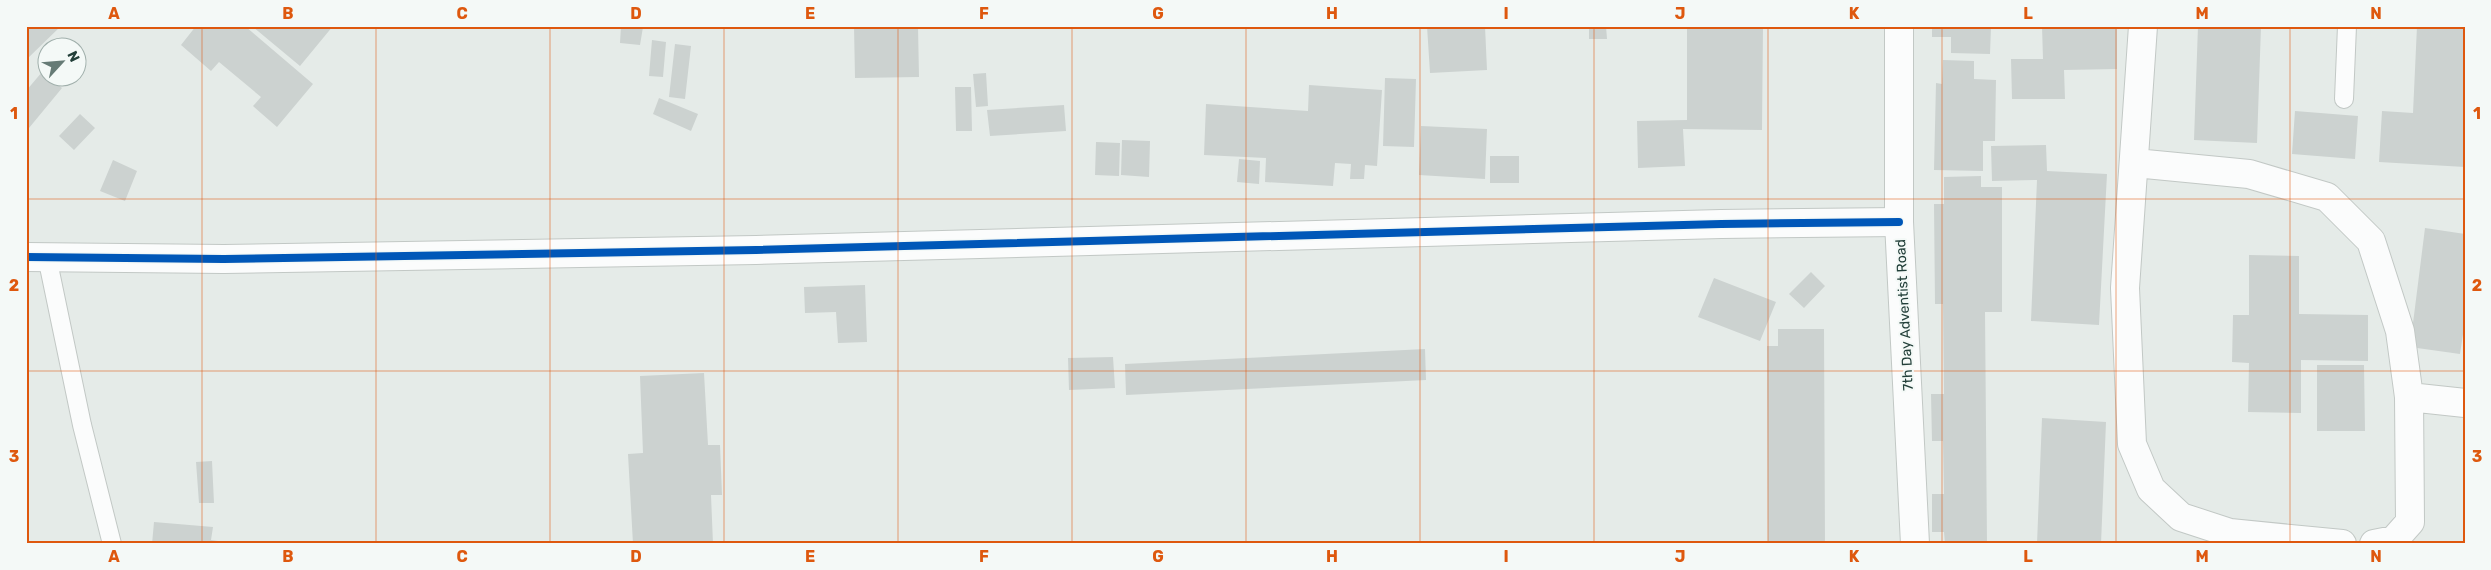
<svg xmlns="http://www.w3.org/2000/svg" width="2491" height="570" font-family="Rubik,sans-serif">
<style>
.building{fill:#ccd2d0}
.lines{fill:none;stroke-linecap:round;stroke-linejoin:round}
.service-casing{stroke:#c2c8c5;stroke-width:20}
.minor-casing{stroke:#c2c8c5;stroke-width:30}
.tertiary-casing{stroke:#c2c8c5;stroke-width:30}
.service{stroke:#fbfcfc;stroke-width:18}
.minor{stroke:#fbfcfc;stroke-width:28}
.tertiary{stroke:#fbfcfc;stroke-width:28}
.cycleway-casing{stroke:#f4f9f7;stroke-width:11}
.cycleway{stroke:#0057b8;stroke-width:8}
.grid{fill:none;stroke:#de580e;stroke-width:1;stroke-opacity:0.55}
.labels{text-anchor:middle;stroke-width:4;stroke-linejoin:round;paint-order:stroke}
.street-label{font-size:14px;fill:#223f39;stroke:#f4f9f7}
.neatline{fill:none;stroke:#de580e;stroke-width:2}
.grid-label{font-size:16px;text-anchor:middle;font-weight:bold;fill:#de580e}
</style>
<rect width="100%" height="100%" fill="#e5ebe8"/>
<!-- building -->
<path class="building" d="M26,26H61L26,60Z
M196,26H245L313,84L277,127L253,106L261,97L219,62L211,71L181,45Z
M252,26H333L300,66Z
M621,26L643,27L640,45L620,43Z
M854,26H918L919,77L855,78Z
M1427,26H1485L1487,70L1430,73Z
M1589,26H1606L1607,39H1589Z
M1687,26H1763L1762,130L1683,129L1685,166L1638,168L1637,121L1687,120Z
M1932,26H1991L1990,54L1951,53V37H1932Z
M2042,26H2117V69L2064,70L2065,99H2012L2011,59H2043Z
M2198,26H2261L2257,143L2194,140Z
M2417,26H2465V167L2379,162L2382,111L2413,113Z
M652,40L666,42L663,77L649,76Z
M675,44L691,46L685,99L669,97Z
M1943,60L1974,61V79L1996,80L1995,141H1983V171L1934,170L1936,83L1942,84Z
M42,72L62,88L29,128L26,125V91Z
M986,73L988,106L976,107L973,74Z
M1385,78L1416,79L1414,147L1383,146Z
M1309,85L1382,90L1377,166L1365,165L1364,179H1350L1351,164L1335,163L1333,186L1265,182L1266,158L1204,155L1206,104L1308,111Z
M955,87H971L972,131H956Z
M659,98L698,114L691,131L653,114Z
M1064,105L1066,131L990,136L987,110Z
M2295,111L2358,116L2355,159L2292,154Z
M80,114L95,128L74,150L59,136Z
M1421,126L1487,129L1485,179L1419,175Z
M1122,140L1150,141L1149,177L1121,175Z
M1096,142L1120,143L1119,176L1095,175Z
M2046,145L2047,171L2107,174L2099,325L2031,321L2037,180L1992,181L1991,146Z
M1490,156H1519V183H1490Z
M1239,159L1260,161L1259,184L1237,182Z
M113,160L137,171L125,201L100,191Z
M1981,176V187H2002V312H1985L1987,544H1945L1944,532H1932V494H1944L1943,441H1932L1931,394H1944L1943,304H1935L1934,204H1944V177Z
M2425,228L2465,234V321L2460,354L2410,347Z
M2249,255L2299,256V314L2368,315V361L2301,360V413L2248,412L2249,363L2232,362L2233,315H2249Z
M1811,272L1825,286L1804,308L1789,294Z
M1714,278L1776,302L1760,341L1698,317Z
M865,285L867,342L838,343L836,312L805,313L804,287Z
M1778,329H1824L1825,544H1768L1767,346H1778Z
M1425,349L1426,380L1126,395L1125,364Z
M1113,357L1115,388L1069,390L1068,358Z
M2317,365H2364L2365,431H2317Z
M704,373L708,445H720L722,495H711L713,544H633L628,454L643,453L640,376Z
M2042,418L2106,422L2101,544H2037Z
M212,461L214,503H199L196,462Z
M154,522L213,527L211,540L239,544H152Z"/>
<g class="lines">
<defs>
<path id="service" d="M2344,99L2347,26
M47,257L82,425L112,544"/>
<path id="minor" d="M2143,26L2125,288L2132,444L2151,489L2181,517L2230,533L2342,544
M2135,163L2249,174L2327,197L2371,241L2400,331L2409,397L2465,403
M26,257L224,259L756,250L1721,224L1899,222
M2374,544L2394,540L2410,522L2409,397"/>
<path id="tertiary" d="M1899,26V222L1915,544"/>
</defs>
<!-- service casing -->
<use href="#service" class="service-casing"/>
<!-- minor casing -->
<use href="#minor" class="minor-casing"/>
<!-- tertiary casing -->
<use href="#tertiary" class="tertiary-casing"/>
<!-- service -->
<use href="#service" class="service"/>
<!-- minor -->
<use href="#minor" class="minor"/>
<!-- tertiary -->
<use href="#tertiary" class="tertiary"/>
<defs>
<path id="cycleway" d="M26,257L224,259L756,250L1721,224L1899,222"/>
</defs>
<!-- cycleway casing -->
<use href="#cycleway" class="cycleway-casing"/>
<!-- cycleway -->
<use href="#cycleway" class="cycleway"/>
</g>
<!-- grid -->
<path class="grid" d="M202,26V544M376,26V544M550,26V544M724,26V544M898,26V544M1072,26V544M1246,26V544M1420,26V544M1594,26V544M1768,26V544M1942,26V544M2116,26V544M2290,26V544M26,199H2465M26,371H2465"/>
<g class="labels">
<!-- street labels -->
<g class="street-label">
<text transform="translate(1904 315) rotate(-93)" y="5">7th Day Adventist Road</text>
</g>
</g>
<!-- border -->
<rect width="2491" height="570" fill="none" stroke="#f4f9f7" stroke-width="55"/>
<!-- north arrow -->
<g transform="translate(62 62) rotate(64)"><circle r="24" fill="#f4f9f7" stroke="#a0afab"/>
<path d="M0-4L9 19L0 12L-9 19Z" fill="#667b76"/>
<text y="-8" font-size="14" font-weight="bold" text-anchor="middle" fill="#223f39">N</text>
</g>
<rect x="28" y="28" width="2436" height="514" class="neatline"/>
<g class="grid-label">
<text x="114" y="19">A</text>
<text x="288" y="19">B</text>
<text x="462" y="19">C</text>
<text x="636" y="19">D</text>
<text x="810" y="19">E</text>
<text x="984" y="19">F</text>
<text x="1158" y="19">G</text>
<text x="1332" y="19">H</text>
<text x="1506" y="19">I</text>
<text x="1680" y="19">J</text>
<text x="1854" y="19">K</text>
<text x="2028" y="19">L</text>
<text x="2202" y="19">M</text>
<text x="2376" y="19">N</text>
<text x="14" y="119">1</text>
<text x="2477" y="119">1</text>
<text x="14" y="291">2</text>
<text x="2477" y="291">2</text>
<text x="14" y="462">3</text>
<text x="2477" y="462">3</text>
<text x="114" y="562">A</text>
<text x="288" y="562">B</text>
<text x="462" y="562">C</text>
<text x="636" y="562">D</text>
<text x="810" y="562">E</text>
<text x="984" y="562">F</text>
<text x="1158" y="562">G</text>
<text x="1332" y="562">H</text>
<text x="1506" y="562">I</text>
<text x="1680" y="562">J</text>
<text x="1854" y="562">K</text>
<text x="2028" y="562">L</text>
<text x="2202" y="562">M</text>
<text x="2376" y="562">N</text>
</g>
</svg>
